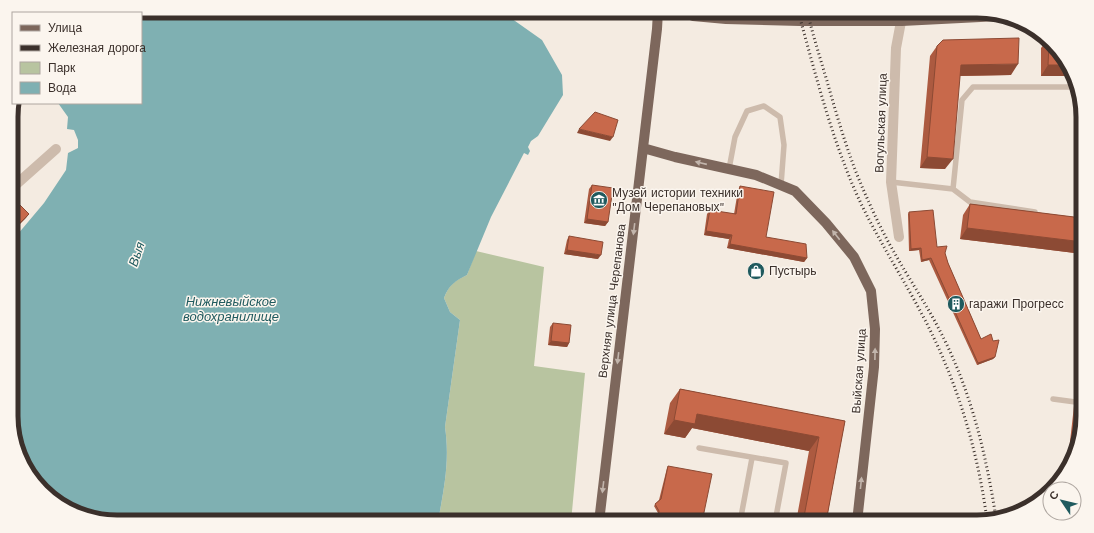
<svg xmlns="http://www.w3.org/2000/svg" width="1094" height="533" font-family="'Work Sans',sans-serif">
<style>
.green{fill:#b8c4a0}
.water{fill:#7fb0b2}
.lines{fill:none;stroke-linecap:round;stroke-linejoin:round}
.service{stroke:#cdbbac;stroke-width:5.5}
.minor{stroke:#cdbbac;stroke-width:10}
.primary{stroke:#7d675c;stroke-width:10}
.rail{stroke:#3b302b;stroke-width:3;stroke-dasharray:1 3;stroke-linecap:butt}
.wall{fill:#ac5a40}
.shaded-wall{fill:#8c4a34}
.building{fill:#c8694b;stroke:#8c4a34}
.oneway{fill:#c2b5ac}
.labels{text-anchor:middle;stroke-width:3;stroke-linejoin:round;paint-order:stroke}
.street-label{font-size:12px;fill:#3b302b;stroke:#fbf5ee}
.poi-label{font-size:12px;fill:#3b302b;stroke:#fbf5ee;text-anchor:start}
.water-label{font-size:13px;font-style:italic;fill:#1f5a5e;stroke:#fbf5ee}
.rim{fill:none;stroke:#3b302b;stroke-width:5}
</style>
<rect width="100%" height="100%" fill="#f4ebe1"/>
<!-- green -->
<path class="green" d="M476,251L544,267L534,366L585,373L571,522H438C444,488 450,461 445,427L460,320L450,312L444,298C449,285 454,281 467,275Z"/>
<!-- water -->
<path class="water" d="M117,11H501L542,40L562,75L563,95L538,136L531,141L528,147L530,151L528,155L524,153L491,217L467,275C455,281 449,285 444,298L450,312L460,320L445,427C450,461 444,488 438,522H117L71,511L33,480L12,430V241L44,203L66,170L68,153L78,148V140L74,130L67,129L68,117L58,103H141V13H107Z"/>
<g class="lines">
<!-- service -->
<path class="service" d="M729,169L735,137L747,111L764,106L780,117L784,145L781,185
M891,182L953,189L970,202L1035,212
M953,189L962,100L973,87H1076
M1053,399L1083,403
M699,448L786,463L775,522
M740,522L752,458"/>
<!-- minor -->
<path class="minor" d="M11,189L56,149
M899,237L891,182L896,48L903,11"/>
<!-- primary -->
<path class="primary" d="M681,11L693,16L726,19L800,21H902L1000,16
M643,148L675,157L756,175L795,191L826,223L854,257L871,291L875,329L874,367L857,522
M599,522L657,29L658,11"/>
<!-- rail -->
<path class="rail" d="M798,11C815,72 831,137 857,195C877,239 904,279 926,322C958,384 978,452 987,520
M807,11C813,35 820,58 827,81C838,120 850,161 867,198C875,216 884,235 894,252C909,279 927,305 941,333C971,391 986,454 996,518"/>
</g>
<!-- wall -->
<path class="wall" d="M1046,42L1065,58L1072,76H1041V48Z
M937,46L1011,75L960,76L945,169L920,168L930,56Z
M592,185L608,222L605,226L584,223L589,189Z
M740,186L766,237L807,258L804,262L727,248L729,239L704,235L707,214L710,210L734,214L738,190Z
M970,204L1082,218L1083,254L960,239L963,215Z
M909,212L937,247L945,253L948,263L981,339L995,357L993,359L977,365L929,260L921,262L919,250L909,251L908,214Z
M569,236L598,259L564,254L567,240Z
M553,323L569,343L567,347L548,345L550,327Z
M680,389L845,421L826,522H796L809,451L692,428L685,438L664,434L670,403Z
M1078,401L1072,462L1067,468L1074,406Z
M668,466L702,522H656L658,513L654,506L659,500L667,468Z"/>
<!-- shaded-wall -->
<path class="shaded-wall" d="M1018,64L1011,75L953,76L961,65Z
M1048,65H1068L1072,76H1041Z
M579,129L613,137L610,141L577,133Z
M927,157L953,159L945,169L920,168Z
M29,214L26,218L12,232V231Z
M587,219L608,222L605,226L584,223Z
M967,228L1083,242V254L960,239Z
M706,231L732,235L729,239L704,235Z
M730,244L807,258L804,262L727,248Z
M921,248L919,250L909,251L911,249Z
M567,250L601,255L598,259L564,254Z
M931,258L929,260L921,262L922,260Z
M551,341L569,343L567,347L548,345Z
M995,357L993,359L977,365L978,363Z
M697,414L819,437L809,451L692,428L685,438L664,434L674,420Z"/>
<!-- building -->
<path class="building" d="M1019,38L1018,64L961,65L953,159L927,157L937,46L943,40Z
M1049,44L1065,58L1068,65H1048Z
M595,112L618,120L613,137L579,129Z
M592,185L613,188L608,222L587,219Z
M740,186L774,192L766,237L806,244L807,258L730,244L732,235L706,231L710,210L736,214Z
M14,199L29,214L12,231L11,202Z
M970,204L1082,218L1083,242L967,228Z
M933,210L937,247L947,246L945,253L948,263L981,339L991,334L993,341L999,340L995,357L978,363L931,258L922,260L921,248L911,249L909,212Z
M569,236L603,242L601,255L567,250Z
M553,323L571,325L569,343L551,341Z
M680,389L845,421L826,522H803L819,437L697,414L695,424L674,420Z
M1078,401H1083V416L1072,462L1071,464Z
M668,466L712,474L702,522L658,521L659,511L655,504L661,499Z"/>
<!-- one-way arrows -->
<defs><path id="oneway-solid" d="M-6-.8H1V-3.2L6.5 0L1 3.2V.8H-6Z"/></defs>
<g class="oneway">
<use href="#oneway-solid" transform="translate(701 163) rotate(-167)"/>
<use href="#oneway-solid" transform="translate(634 229) rotate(97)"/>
<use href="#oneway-solid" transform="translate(836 235) rotate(-128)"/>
<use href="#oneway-solid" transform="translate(875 354) rotate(-89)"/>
<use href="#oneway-solid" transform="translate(618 358) rotate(97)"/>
<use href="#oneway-solid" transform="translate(861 483) rotate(-84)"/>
<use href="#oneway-solid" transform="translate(603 487) rotate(97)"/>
</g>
<!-- icons -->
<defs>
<symbol id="museum-disc" viewBox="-11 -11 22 22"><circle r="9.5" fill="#1f5a5e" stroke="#fbf5ee"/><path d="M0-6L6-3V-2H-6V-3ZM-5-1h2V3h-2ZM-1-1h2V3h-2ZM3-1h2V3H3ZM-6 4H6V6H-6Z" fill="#fff"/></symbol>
<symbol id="shop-disc" viewBox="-11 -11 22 22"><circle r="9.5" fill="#1f5a5e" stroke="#fbf5ee"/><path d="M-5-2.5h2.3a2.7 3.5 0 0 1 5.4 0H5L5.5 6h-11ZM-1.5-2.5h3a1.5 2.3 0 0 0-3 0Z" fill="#fff"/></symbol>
<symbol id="building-disc" viewBox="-11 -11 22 22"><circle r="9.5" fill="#1f5a5e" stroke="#fbf5ee"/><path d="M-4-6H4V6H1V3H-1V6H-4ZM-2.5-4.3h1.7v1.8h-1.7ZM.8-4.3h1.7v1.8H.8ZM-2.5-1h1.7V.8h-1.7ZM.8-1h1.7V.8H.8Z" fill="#fff"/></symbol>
</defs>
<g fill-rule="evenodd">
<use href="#museum-disc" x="589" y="190" width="20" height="20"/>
<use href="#shop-disc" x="746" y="261" width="20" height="20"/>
<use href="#building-disc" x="946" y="294" width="20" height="20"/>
</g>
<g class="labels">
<!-- street labels -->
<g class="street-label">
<text transform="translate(881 123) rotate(-88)" y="4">Вогульская улица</text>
<text transform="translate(612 301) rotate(-83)" y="4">Верхняя улица Черепанова</text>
<text transform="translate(859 371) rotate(-86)" y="4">Выйская улица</text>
</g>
<!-- poi labels -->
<g class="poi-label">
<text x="612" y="197">Музей истории техники<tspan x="612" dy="14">"Дом Черепановых"</tspan></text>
<text x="769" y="275">Пустырь</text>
<text x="969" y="308">гаражи Прогресс</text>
</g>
<!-- water labels -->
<g class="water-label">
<text transform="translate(136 254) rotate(-71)" y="5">Выя</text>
<text x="231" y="306">Нижневыйское<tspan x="231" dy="15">водохранилище</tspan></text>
</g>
</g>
<!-- crop -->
<path d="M0 0H1094V533H0ZM117 18H977A99 99 0 0 1 1076 117V416A99 99 0 0 1 977 515H117A99 99 0 0 1 18 416V117A99 99 0 0 1 117 18Z" fill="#fbf5ee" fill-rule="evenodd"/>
<path class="rim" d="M117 18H977A99 99 0 0 1 1076 117V416A99 99 0 0 1 977 515H117A99 99 0 0 1 18 416V117A99 99 0 0 1 117 18Z"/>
<!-- legend -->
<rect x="12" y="12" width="130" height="92" fill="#fbf5ee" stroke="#aea6a0"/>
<rect x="20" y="25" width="20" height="6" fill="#7d675c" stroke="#aea6a0"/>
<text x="48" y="32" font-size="12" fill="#3b302b">Улица</text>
<rect x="20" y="45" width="20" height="6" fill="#3b302b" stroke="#aea6a0"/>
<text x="48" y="52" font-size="12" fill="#3b302b">Железная дорога</text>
<rect x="20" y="62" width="20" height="12" fill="#b8c4a0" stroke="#aea6a0"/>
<text x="48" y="72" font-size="12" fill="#3b302b">Парк</text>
<rect x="20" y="82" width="20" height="12" fill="#7fb0b2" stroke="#aea6a0"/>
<text x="48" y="92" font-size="12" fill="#3b302b">Вода</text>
<!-- north arrow -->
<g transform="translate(1062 501) rotate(305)"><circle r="19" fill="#fbf5ee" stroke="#aea6a0"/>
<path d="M0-3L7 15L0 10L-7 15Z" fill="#1f5a5e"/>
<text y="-6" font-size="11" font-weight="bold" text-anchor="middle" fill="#3b302b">С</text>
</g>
</svg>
